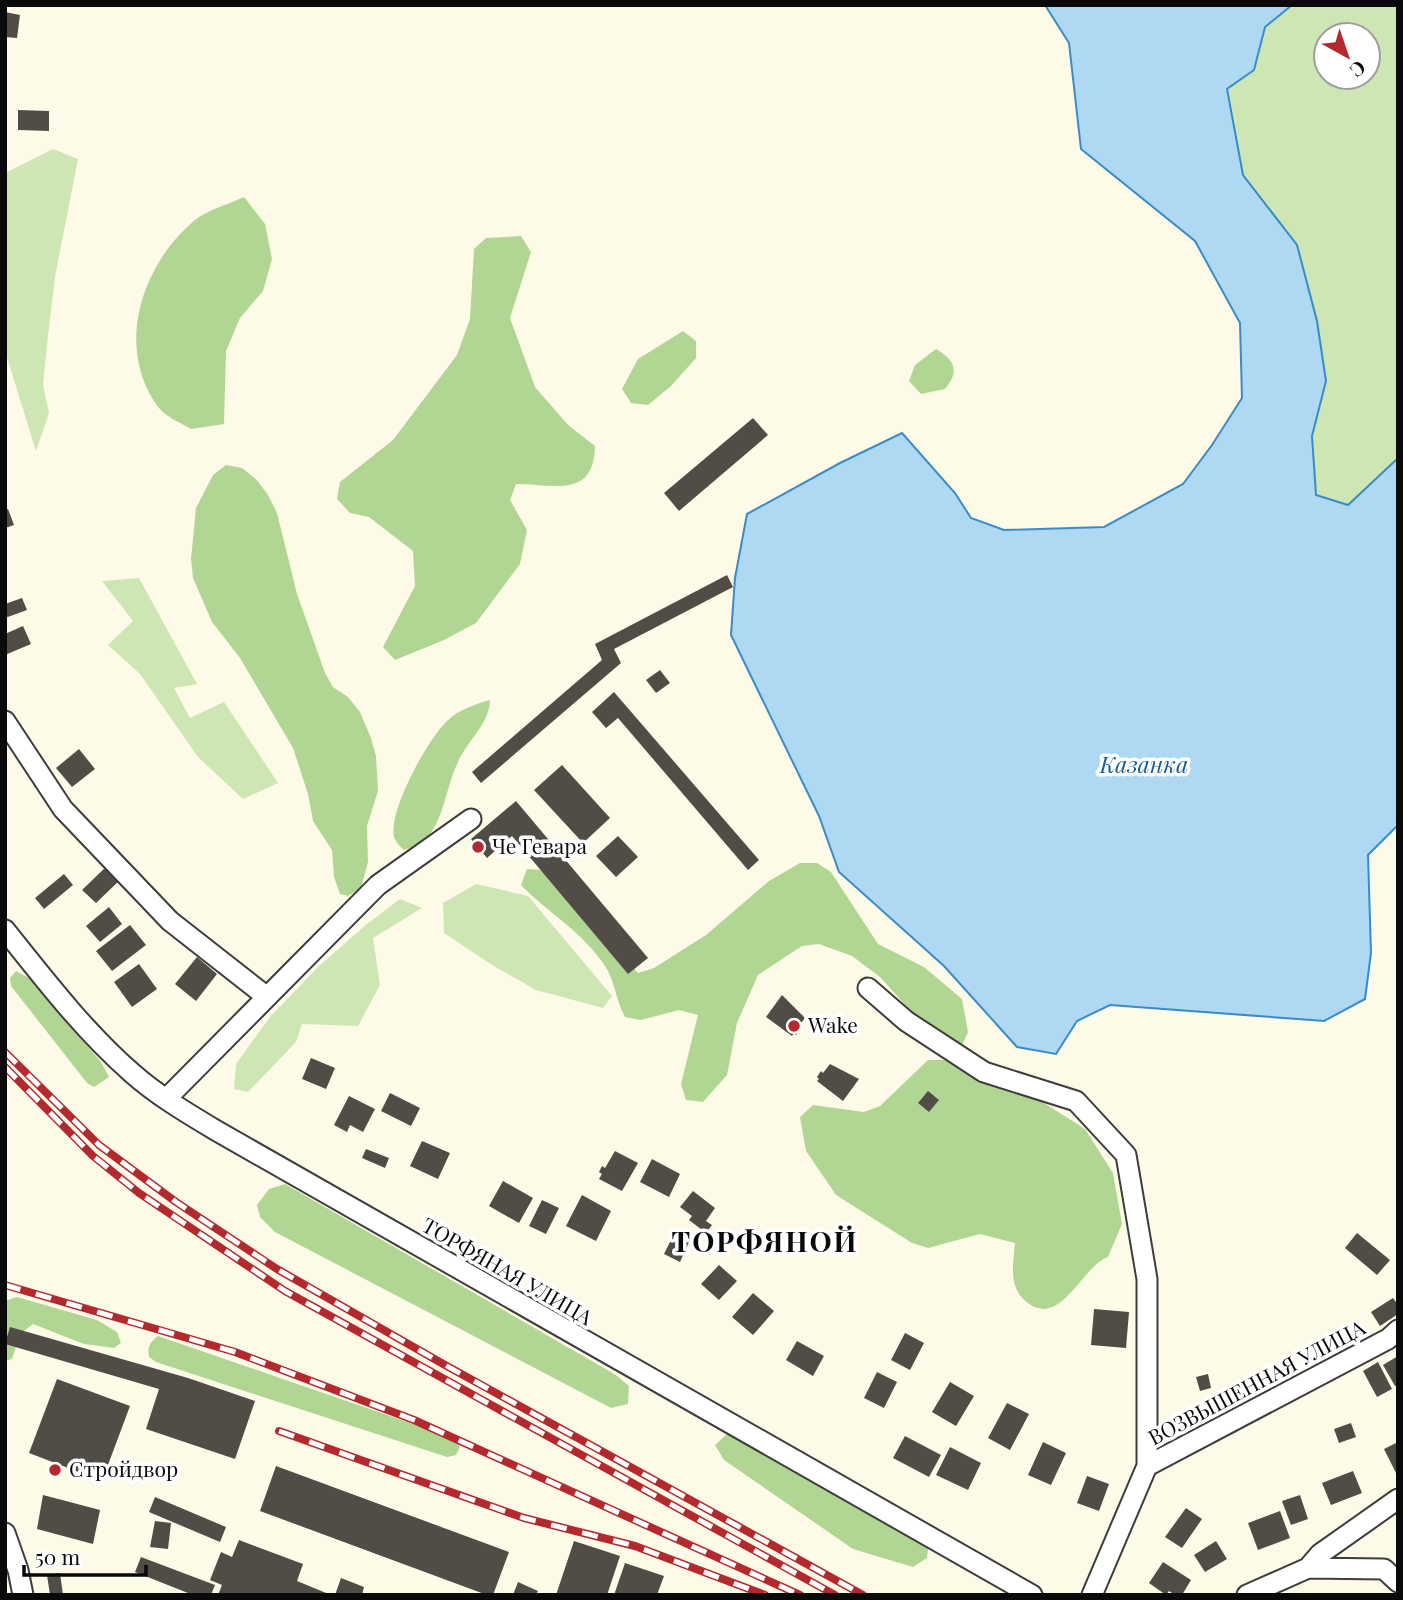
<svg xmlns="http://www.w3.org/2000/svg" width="1403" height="1600" font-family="'Playfair Display',serif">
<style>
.green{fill:#cde6b4;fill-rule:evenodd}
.forest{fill:#b1d694}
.water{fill:#afd9f3;stroke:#398cc7;stroke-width:2}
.building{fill:#524c47}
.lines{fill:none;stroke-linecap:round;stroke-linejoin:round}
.minor-casing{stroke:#3d3d3d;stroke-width:23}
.minor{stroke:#fff;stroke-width:19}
.rail-casing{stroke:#b4292d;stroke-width:8}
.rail{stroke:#fff;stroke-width:5;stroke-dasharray:16;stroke-linecap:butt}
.poi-dot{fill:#b4292d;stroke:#fff;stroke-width:2.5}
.labels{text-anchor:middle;stroke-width:7;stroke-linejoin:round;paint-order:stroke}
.poi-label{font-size:21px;fill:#0a0a0a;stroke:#fff;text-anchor:start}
.street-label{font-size:21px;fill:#0a0a0a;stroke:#fff}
.water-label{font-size:23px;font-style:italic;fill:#1a5d96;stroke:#fff}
.district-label{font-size:28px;font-weight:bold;letter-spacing:2px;fill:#0a0a0a;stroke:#fff}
</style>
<rect width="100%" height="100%" fill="#fefae8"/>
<!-- green -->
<path class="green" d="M1292,5H1398V458L1348,505L1316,495L1312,436L1326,381L1317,321L1297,245L1243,175L1227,88L1254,70L1265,27ZM1326,35H1368V77H1326Z
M53,149L78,159L55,277L48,336L43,385L49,413L36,451L5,351V173Z
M139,578L197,684L174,688L190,718L224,702L278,783L243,799L198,757L140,674L108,645L133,621L102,581Z
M476,884L528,896L612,996L603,1008L536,990L492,965L444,933L443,903Z
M400,899L422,908L373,938L380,985L358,1026L302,1024L296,1042L248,1092L234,1089L236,1064L270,1017L320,965L367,924Z"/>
<!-- forest -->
<path class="forest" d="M244,197L265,224L272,259L263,291L240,318L226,351L224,424L191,429C181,423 166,417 159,408C114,349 141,265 195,220C207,210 229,204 244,197Z
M521,236L531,252L510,318L535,387L568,425L595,446C594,499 554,484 516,484L510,500L527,530L520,564L476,623L444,640L395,660L383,647L415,586L413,551L369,517L350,513L337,499L340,482L393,440L457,355L470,319L474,249L486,238Z
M683,331L696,341V358L671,386L648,405L631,403L622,389L638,359Z
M936,349C955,360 960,371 945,389L921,394L909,381L915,365Z
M226,465L242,468L256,479L268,495L277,513L297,594L325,673L333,687L348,697L360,712L371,738L376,756L378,791L367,826L368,862L361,888L348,896L340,894L334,877L332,850L313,821L308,794L293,748L240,658L212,622L193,578L191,559L196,508L213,475Z
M490,700C490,723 467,741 458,762C446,787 445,815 428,837C422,845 413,847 404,850C400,846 396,843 394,837C388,811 428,739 447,721C460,709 473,705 490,700Z
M800,863H817L831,872L878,944L924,967L962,999L968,1032L961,1048L926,1028L880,977L852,956L819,944L802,946L758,975L737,1023L727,1075L703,1102L686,1100L681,1084L698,1015L679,1010L641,1020L625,1017C616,1001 615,981 605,966C583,932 548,913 521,885L527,869L542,870L638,973L654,968L706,935L769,881Z
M16,971L31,979L101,1062L109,1077L94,1087L87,1083L11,986L10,978Z
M928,1060H944L1041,1101L1085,1129L1113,1173L1122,1224L1108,1257C1082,1266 1061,1328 1028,1303C1008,1289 1013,1265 1015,1243L980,1234L928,1248L912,1243L836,1195L806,1151L800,1117L813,1105L864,1112L880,1106Z
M285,1184L616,1375L629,1386L628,1404L611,1408L275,1232L260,1217L257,1205L269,1189Z
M17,1297L97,1320L117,1332L121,1343L114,1348L84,1344L33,1324L20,1334L12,1359L5,1361V1301Z
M158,1336L448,1436L456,1439L460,1447L456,1455L447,1457L156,1362L149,1357C147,1347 150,1342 158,1336Z
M727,1434L915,1538L928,1549L927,1558L913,1567L853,1549L724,1460L715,1445Z"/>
<!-- water -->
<path class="water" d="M1045,5H1292L1265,27L1254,70L1227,89L1243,175L1297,245L1317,321L1326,381L1312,436L1316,495L1348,505L1398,458V825L1368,855L1371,953L1365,999L1324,1021L1110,1005L1077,1021L1056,1054L1017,1047L944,966L839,872L819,816L731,635L735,578L747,514L840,463L902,433L955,493L971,518L1004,530L1104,527L1183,484L1212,445L1242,398L1240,323L1195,241L1081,149L1069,43Z"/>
<!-- building -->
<path class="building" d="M5,12L20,15L17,38L5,37Z
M18,110L49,111V131L18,130Z
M753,418L768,435L679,511L664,493Z
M8,509L14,525L5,528V510Z
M727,575L733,587L614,649L621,663L481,783L472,772L602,660L595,644Z
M22,598L27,610L5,618V604Z
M23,626L31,644L5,655V634Z
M660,670L670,683L656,693L646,680Z
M614,692L759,860L748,870L618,718L606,728L592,712Z
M79,749L95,769L72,787L56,768Z
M562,765L610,818L583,843L534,790Z
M516,801L648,958L628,974L512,836L487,858L471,839Z
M618,836L638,857L616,877L596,856Z
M109,864L122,878L96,903L82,890Z
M64,874L73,885L44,909L35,898Z
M109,907L122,924L100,942L86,926Z
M130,925L146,945L112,971L96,951Z
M197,957L217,974L196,1001L175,984Z
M139,964L157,989L132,1007L114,982Z
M782,995L805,1018L798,1027L800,1029L796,1035L794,1033L792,1036L766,1017Z
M311,1058L335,1068L326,1089L302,1079Z
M830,1064L859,1079L843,1101L817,1081L819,1079L817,1077L821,1071L823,1073Z
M928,1091L939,1100L929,1112L918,1103Z
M390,1093L420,1108L411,1126L381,1111Z
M349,1096L375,1109L363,1132L350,1125L347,1132L334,1125Z
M422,1141L450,1153L438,1179L410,1166Z
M366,1149L389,1158L385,1168L362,1158Z
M615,1151L638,1163L622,1191L599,1179L602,1174L599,1172L602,1166L605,1168Z
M652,1159L680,1174L669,1197L640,1182Z
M503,1181L533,1198L519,1223L489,1206Z
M693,1191L715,1208L706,1221L712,1225L706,1233L689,1220L692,1216L680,1207Z
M582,1195L611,1211L596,1241L566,1226Z
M542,1200L559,1208L546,1234L529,1226Z
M1357,1233L1390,1260L1377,1275L1345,1248Z
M674,1234L689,1242L680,1262L664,1254Z
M719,1265L737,1281L719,1300L701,1284Z
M753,1293L774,1311L753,1335L732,1317Z
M1393,1298L1398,1305V1314L1380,1326L1371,1312Z
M1094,1309L1129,1312L1126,1348L1091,1345Z
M10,1327L188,1378L255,1401L235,1459L146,1429L159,1389L5,1344Z
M905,1333L924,1343L910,1370L891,1360Z
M797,1341L824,1356L813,1376L786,1360Z
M1398,1356V1385L1395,1386L1383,1365Z
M1378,1362L1392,1389L1377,1397L1363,1371Z
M877,1372L897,1382L884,1408L864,1398Z
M1208,1374L1211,1388L1200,1391L1196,1377Z
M57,1379L130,1406L102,1481L29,1453Z
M950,1382L974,1396L956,1426L932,1412Z
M1007,1403L1029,1414L1010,1450L988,1438Z
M1351,1423L1356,1437L1339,1443L1334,1429Z
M905,1436L941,1455L929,1477L893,1458Z
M1043,1442L1066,1453L1051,1485L1028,1475Z
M1398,1442V1477L1384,1449Z
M950,1447L981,1463L968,1490L936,1475Z
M276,1466L509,1552L493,1595H487L260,1511Z
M1353,1471L1362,1493L1331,1505L1322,1483Z
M1087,1476L1109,1484L1099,1511L1077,1503Z
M43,1495L100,1510L93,1544L37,1529Z
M1300,1495L1308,1519L1291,1525L1282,1501Z
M155,1497L226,1527L220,1542L149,1512Z
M1186,1508L1202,1519L1182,1548L1165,1537Z
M1280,1511L1290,1538L1258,1550L1248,1523Z
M155,1521L171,1523L168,1549L150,1547Z
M239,1540L303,1564L297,1581L331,1595H218L222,1585L210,1580L221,1552L232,1557Z
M574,1541L620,1556L607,1595H556Z
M1216,1541L1227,1559L1205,1572L1194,1555Z
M141,1557L215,1585L211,1595H193L135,1572Z
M1163,1562L1191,1580L1182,1595H1175L1169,1591L1166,1595L1149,1583Z
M625,1563L664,1576L657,1595H614Z
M60,1573L63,1595H50L47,1575Z
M341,1578L364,1587L362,1595H335Z
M518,1582L538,1591L536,1595H513Z"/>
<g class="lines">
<defs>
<path id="minor" d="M5,721L63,809L170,921L267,997
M5,930C45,980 84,1031 132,1073C158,1096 187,1113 217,1131L1032,1595
M868,988L906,1021L984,1072L1076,1101L1126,1155L1147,1279V1466
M166,1099L378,885L471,819
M5,1533L18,1570L23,1595
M1308,1568L1384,1569L1398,1582
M1092,1595L1147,1466L1388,1339L1398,1330
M1247,1595L1308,1568L1320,1554L1398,1499"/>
</defs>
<!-- minor casing -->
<use href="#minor" class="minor-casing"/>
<!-- minor -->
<use href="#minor" class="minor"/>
<defs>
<path id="rail" d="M5,1052L99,1145L176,1202L277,1269L445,1365L863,1595
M5,1067L93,1156L139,1193L285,1291L835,1595
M5,1285L235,1352L414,1420L800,1595
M279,1431L524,1518L635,1546L765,1595"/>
</defs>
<!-- rail casing -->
<use href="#rail" class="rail-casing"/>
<!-- rail -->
<use href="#rail" class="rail"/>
</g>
<!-- markers -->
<g class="poi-dot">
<circle cx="478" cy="847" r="7"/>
<circle cx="794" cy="1026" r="7"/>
<circle cx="55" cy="1470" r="7"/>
</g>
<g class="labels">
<!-- poi labels -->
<g class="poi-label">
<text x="492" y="854">Че Гевара</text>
<text x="808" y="1033">Wake</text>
<text x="69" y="1477">Стройдвор</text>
</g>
<!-- street labels -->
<g class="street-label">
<text transform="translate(507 1272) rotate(30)" y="7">ТОРФЯНАЯ УЛИЦА</text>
<text transform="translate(1257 1383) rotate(-28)" y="7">ВОЗВЫШЕННАЯ УЛИЦА</text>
</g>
<!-- water labels -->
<g class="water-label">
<text x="1144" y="773">Казанка</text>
</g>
<!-- district labels -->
<g class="district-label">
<text x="765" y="1252">ТОРФЯНОЙ</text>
</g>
</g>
<!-- border -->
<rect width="1403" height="1600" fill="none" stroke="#0a0a0a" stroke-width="14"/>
<!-- north arrow -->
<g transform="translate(1347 56) rotate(140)"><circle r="33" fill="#ffffff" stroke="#9d9d9d" stroke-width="2"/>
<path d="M0-5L12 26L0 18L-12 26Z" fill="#b4292d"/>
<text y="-10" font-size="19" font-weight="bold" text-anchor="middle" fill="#0a0a0a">С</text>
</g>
<!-- scale -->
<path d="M24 1565v10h122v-10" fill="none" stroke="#0a0a0a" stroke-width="3.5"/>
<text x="35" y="1565" font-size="21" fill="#0a0a0a" stroke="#ffffff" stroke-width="5" paint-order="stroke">50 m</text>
</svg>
